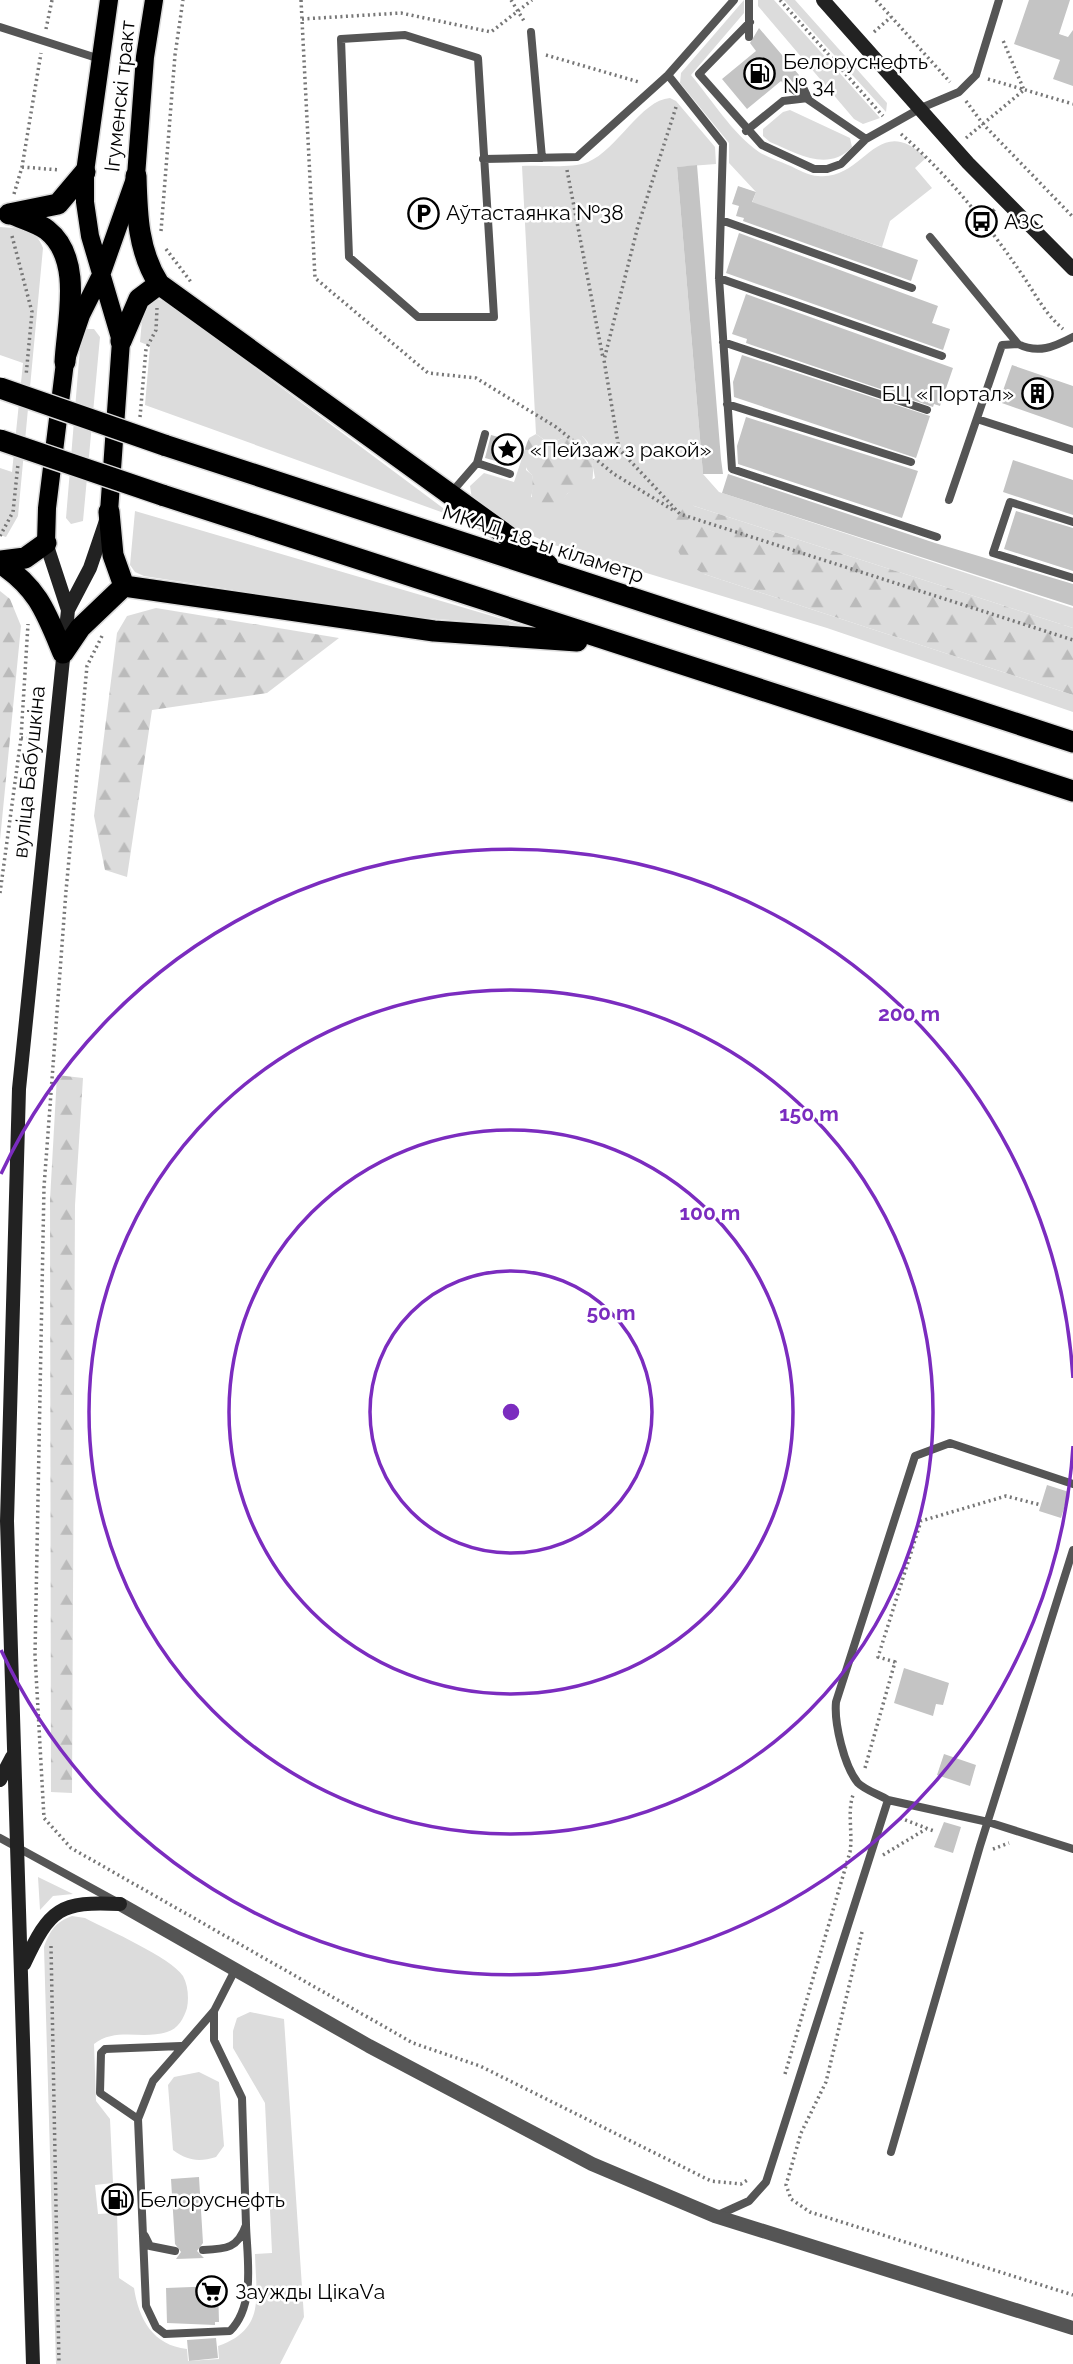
<svg xmlns="http://www.w3.org/2000/svg" width="1073" height="2364" font-family="Raleway,sans-serif">
<style>
.green{fill:#dcdcdc}
.forest{fill:url(#forest-firs)}
.building{fill:#c4c4c4}
.lines{fill:none;stroke-linecap:round;stroke-linejoin:round}
.primary-casing{stroke:#dbdbdb;stroke-width:21}
.highway-casing{stroke:#dbdbdb;stroke-width:24}
.path{stroke:#777;stroke-width:3.5;stroke-dasharray:2 3.5;stroke-linecap:butt}
.lane{stroke:#555;stroke-width:8}
.street{stroke:#555;stroke-width:14}
.secondary{stroke:#222;stroke-width:14}
.primary{stroke:#000;stroke-width:18}
.highway{stroke:#000;stroke-width:21}
.highway-bridge-casing{stroke:#dbdbdb;stroke-width:24;stroke-linecap:butt}
.highway-bridge{stroke:#000;stroke-width:21}
.ring{fill:none;stroke:#7b2cbf;stroke-width:3.5}
.labels{text-anchor:middle;stroke-width:5;stroke-linejoin:round;paint-order:stroke}
.poi-label{font-size:21px;fill:#000;stroke:#fff;text-anchor:start}
.street-label{font-size:21px;fill:#000;stroke:#fff}
.centre{fill:#7b2cbf;stroke:#fff;stroke-width:3.5}
.ring-label{font-size:21px;text-anchor:middle;font-weight:bold;fill:#7b2cbf;stroke:#fff;stroke-width:5;stroke-linejoin:round;paint-order:stroke}
</style>
<defs>
<pattern id="forest-firs" width="22" height="20" patternUnits="userSpaceOnUse" patternTransform="scale(1.75)"><rect width="22" height="20" fill="#dcdcdc"/><path d="M5 1l3.5 6h-7zM16 11l3.5 6h-7z" fill="#bbb"/></pattern>
</defs>
<rect width="100%" height="100%" fill="#fff"/>
<!-- green -->
<path class="green" d="M744,0V13L691,75C712,100 732,133 759,152C767,157 779,161 788,165C798,169 808,176 818,176C865,181 877,110 926,158L915,168L932,188L890,221L882,247L752,203L756,192L729,163V143L680,83L681,73Z
M758,0H774L880,118L863,124L854,119L758,6Z
M784,0H795L887,103L886,112Z
M670,98L676,101L715,147L716,164L677,167L703,474L719,492L1073,608V628L694,506L682,491L704,574L1073,695V712L827,628L551,544L517,529L472,499L470,486L484,473L514,482L526,446V470L532,475L534,485L531,497L560,502L568,493L595,478L588,442L582,436H568L549,443L536,434L522,166C542,165 569,169 588,162C617,150 641,100 670,98Z
M790,110L850,138L852,147C827,173 797,153 770,142L763,136V129L783,112Z
M0,227C18,228 37,229 43,248L18,516L6,537L0,535V468L12,472L23,363L0,355Z
M155,298L168,303L455,517L145,405L150,346L140,342L143,309Z
M86,329H94L100,337L83,521L71,524L66,518L81,336Z
M135,511L526,626L400,616L144,576L135,572L130,565Z
M38,1877L73,1894L53,1896L40,1910Z
M72,1916L85,1918C108,1930 170,1957 183,1976C188,1985 189,1998 187,2008C184,2018 178,2029 167,2032C142,2040 116,2027 94,2044L96,2101L110,2119L113,2183L95,2185L98,2214L117,2213L119,2278L134,2288C139,2320 153,2345 187,2349L188,2361L219,2359L218,2346C266,2329 256,2297 255,2254L272,2253L265,2103L233,2048V2031L237,2018L250,2012L284,2019L304,2317L280,2364H56L44,1947C50,1931 55,1922 72,1916Z
M199,2072L219,2082L224,2146L216,2157C199,2162 188,2161 173,2150L168,2085L174,2077Z"/>
<!-- forest -->
<path class="forest" d="M536,434L549,443L568,436H582C593,447 596,475 590,489L568,493L555,511L548,513L533,507C530,496 534,487 532,475C521,466 523,451 529,438Z
M682,491L690,492L694,506L1073,628V695L704,574C698,570 690,566 685,561C672,548 668,512 673,496Z
M0,591L10,599L21,626L0,840Z
M156,608L339,638L267,693L152,710L127,877L105,870L94,816L117,633L127,616Z
M57,1075L83,1078L75,1205L72,1793L51,1792L50,1200Z"/>
<!-- building -->
<path class="building" d="M1029,0H1070L1059,34L1068,37L1073,30V86L1053,79L1060,60L1014,44Z
M759,28L799,75L794,82L785,85L781,81L747,109L722,79L756,51L750,43Z
M697,165L721,459L723,474H703L677,167Z
M738,186L756,192L752,202L918,260L911,281L743,221L744,218L736,216L739,206L732,204Z
M739,233L938,306L932,323L950,329L943,350L726,273Z
M746,294L953,368L940,406L934,404L933,407L746,343L747,339L732,334Z
M742,355L930,416L916,458L734,397L733,382Z
M1012,365L1073,386V428L999,402Z
M746,417L918,471L902,518L738,464L737,446Z
M491,435L510,440L503,463L485,458Z
M1013,460L1073,480V515L1003,492Z
M728,474L935,543L1073,584V606L722,493Z
M1016,511L1073,528V571L1004,549Z
M1047,1485L1069,1492L1061,1518L1039,1511Z
M904,1668L949,1683L943,1705L936,1704L933,1716L894,1703Z
M944,1754L976,1765L970,1786L937,1775Z
M944,1822L961,1827L953,1853L934,1847Z
M199,2177L203,2243L197,2251L204,2258L176,2259L181,2252L175,2244L171,2179Z
M218,2286L219,2322H215V2325L167,2323L166,2288Z
M216,2338L218,2358L189,2361L187,2340Z"/>
<g class="lines">
<defs>
<path id="primary" d="M109,0L85,172V202L90,236L121,341L109,512
M46,543L47,508L65,362L81,315L101,275L136,176L145,57L154,0"/>
<path id="highway" d="M136,176C137,215 138,251 159,284L548,565
M9,214L58,204L85,172
M12,214C23,219 38,223 47,230C84,259 67,322 65,362
M121,341L139,299L159,284
M164,445L1073,742
M162,495L1073,791
M109,512L113,555L124,586
M0,561L25,558L46,543
M0,563C38,588 46,612 63,653
M63,653L80,628L124,586L434,631L577,641"/>
</defs>
<!-- primary casing -->
<use href="#primary" class="primary-casing"/>
<!-- highway casing -->
<use href="#highway" class="highway-casing"/>
<!-- path -->
<path class="path" d="M301,0L315,278L428,373L476,378L556,427L614,474L673,510
M511,0L524,21
M780,0L883,116
M876,0L950,82
M302,19L401,13L491,32L532,0
M46,29L52,0
M874,32L891,17
M546,55L639,82
M988,79L1073,104
M966,101L983,124L1073,217
M676,107L638,226L604,360L619,449L680,514L1073,640
M901,134C946,173 987,223 1021,273C1035,293 1044,313 1063,329
M966,138L1024,90L1002,38
M22,167L60,170
M567,170L603,358
M14,194L22,167L41,53
M981,222L995,209
M161,231L175,55L183,0
M12,236L32,312L26,376
M166,249L191,282
M140,417L146,349L156,330L157,308
M0,536L13,512L18,464
M102,636L87,666L66,891L44,1187L35,1655L44,1818L71,1848L413,2043L480,2066L711,2181L741,2184L749,2179
M21,738L40,740
M0,893L21,738L28,624
M865,1768L895,1662L878,1657L921,1521L1006,1496L1041,1505
M900,1818L934,1831
M993,1849L1009,1843
M883,1855L926,1829
M862,1932L826,2082L801,2133L786,2185L791,2199L810,2212L1073,2295
M51,1946L59,2364
M785,2074L850,1852C853,1833 847,1813 853,1795"/>
<!-- lane -->
<path class="lane" d="M750,22L699,74L762,145L814,169H827L841,164L866,139L921,108L959,92L976,75L999,0
M0,27L100,59
M531,32L542,158
M405,35L478,58L494,317H418L349,257L341,39Z
M749,37V0
M668,75L723,144L719,278L732,469L937,537
M791,88L866,139
M746,131L783,101L808,98L800,81
M483,159L577,157L668,75L734,0
M721,220L912,288
M930,237L1018,344C1038,354 1054,347 1073,337
M719,278L942,356
M723,342L927,410
M727,404L911,462
M977,419L1073,450
M485,434L477,463L510,474
M451,493L477,463
M949,500L1002,345L1018,344
M1073,522L1010,502L993,553L1073,578
M888,1800C880,1795 865,1790 858,1783C844,1766 834,1723 836,1702L915,1456L950,1443L1073,1484
M0,1838L117,1902
M235,1970L214,2011L153,2081L138,2119L146,2306L156,2327L165,2334L230,2331C256,2305 247,2258 246,2225
M138,2119L100,2093L101,2053L105,2049L181,2046
M891,2152L980,1846L1073,1550
M718,2215L749,2201L766,2182L888,1800L988,1822L1073,1849
M145,2236L150,2246L175,2251
M203,2250C227,2249 238,2248 246,2225L242,2098L214,2040V2011"/>
<!-- street -->
<path class="street" d="M120,1904L369,2046L592,2164L715,2216L1073,2328"/>
<!-- secondary -->
<path class="secondary" d="M823,0L968,163L1073,269
M46,543L68,610
M0,1780L12,1757
M24,1964C50,1908 60,1901 120,1904
M33,2364L7,1521L19,1089L68,610L90,568L107,518"/>
<!-- primary -->
<use href="#primary" class="primary"/>
<!-- highway -->
<use href="#highway" class="highway"/>
<defs>
<path id="highway-bridge" d="M0,388L164,445
M0,440L162,495"/>
</defs>
<!-- highway-bridge casing -->
<use href="#highway-bridge" class="highway-bridge-casing"/>
<!-- highway-bridge -->
<use href="#highway-bridge" class="highway-bridge"/>
</g>
<!-- distance rings -->
<g class="ring">
<circle cx="511" cy="1412" r="141"/>
<circle cx="511" cy="1412" r="282"/>
<circle cx="511" cy="1412" r="422"/>
<path d="M1073 1446A563 563 0 0 1 1 1650M1 1174A563 563 0 0 1 1073 1378"/>
</g>
<!-- icons -->
<defs>
<symbol id="fuel-ring" viewBox="-11 -11 22 22"><circle r="9.5" fill="#fff" stroke="#000" stroke-width="1.5"/><path d="M-5.5-6h7V0h2V4h1.3V-2.5L3-4.5l.8-.8L6-3V5H2.5V1h-1V6h-7ZM-4.2-4.7v3.2H.2V-4.7Z" fill="#000"/></symbol>
<symbol id="parking-ring" viewBox="-11 -11 22 22"><circle r="9.5" fill="#fff" stroke="#000" stroke-width="1.5"/><path d="M-3.5-5.5H1a3.5 3.5 0 0 1 0 7H-1V5.5H-3.5ZM-1-3.4V-.6H.8a1.4 1.4 0 0 0 0-2.8Z" fill="#000"/></symbol>
<symbol id="bus-ring" viewBox="-11 -11 22 22"><circle r="9.5" fill="#fff" stroke="#000" stroke-width="1.5"/><path d="M-5-6H5V4H4V6H2V4H-2V6H-4V4H-5ZM-3.5-4V0h7V-4ZM-3.5 1.2v1.5H-2V1.2ZM2 1.2v1.5H3.5V1.2Z" fill="#000"/></symbol>
<symbol id="building-ring" viewBox="-11 -11 22 22"><circle r="9.5" fill="#fff" stroke="#000" stroke-width="1.5"/><path d="M-4-6H4V6H1V3H-1V6H-4ZM-2.5-4.3h1.7v1.8h-1.7ZM.8-4.3h1.7v1.8H.8ZM-2.5-1h1.7V.8h-1.7ZM.8-1h1.7V.8H.8Z" fill="#000"/></symbol>
<symbol id="sight-ring" viewBox="-11 -11 22 22"><circle r="9.5" fill="#fff" stroke="#000" stroke-width="1.5"/><path d="M0-6L1.8-2.2L6-1.7L2.9 1.2L3.7 5.4L0 3.3L-3.7 5.4L-2.9 1.2L-6-1.7L-1.8-2.2Z" fill="#000"/></symbol>
<symbol id="supermarket-ring" viewBox="-11 -11 22 22"><circle r="9.5" fill="#fff" stroke="#000" stroke-width="1.5"/><path d="M-6-5.5h2.5l.6 2H6L4.5 2H-2.5L-4.4-4H-6ZM-1.5 3.2a1.3 1.3 0 1 0 .1 0ZM3 3.2a1.3 1.3 0 1 0 .1 0Z" fill="#000"/></symbol>
</defs>
<g fill-rule="evenodd">
<use href="#fuel-ring" x="742" y="56" width="35" height="35"/>
<use href="#parking-ring" x="406" y="196" width="35" height="35"/>
<use href="#bus-ring" x="964" y="204" width="35" height="35"/>
<use href="#building-ring" x="1020" y="376" width="35" height="35"/>
<use href="#sight-ring" x="490" y="432" width="35" height="35"/>
<use href="#fuel-ring" x="100" y="2182" width="35" height="35"/>
<use href="#supermarket-ring" x="194" y="2274" width="35" height="35"/>
</g>
<g class="labels">
<!-- poi labels -->
<g class="poi-label">
<text x="783" y="69">Белоруснефть<tspan x="783" dy="24">№ 34</tspan></text>
<text x="446" y="220">Аўтастаянка №38</text>
<text x="1004" y="229">АЗС</text>
<text x="1014" y="401" text-anchor="end">БЦ «Портал»</text>
<text x="530" y="457">«Пейзаж з ракой»</text>
<text x="140" y="2207">Белоруснефть</text>
<text x="235" y="2299">Заужды ЦікаVа</text>
</g>
<!-- street labels -->
<g class="street-label">
<text transform="translate(120 96) rotate(-84)" y="7">Ігуменскі тракт</text>
<text transform="translate(543 544) rotate(18)" y="7">МКАД, 18-ы кіламетр</text>
<text transform="translate(29 772) rotate(-84)" y="7">вуліца Бабушкіна</text>
</g>
</g>
<circle cx="511" cy="1412" r="10" class="centre"/>
<g class="ring-label">
<text x="909" y="1021">200 m</text>
<text x="809" y="1121">150 m</text>
<text x="710" y="1220">100 m</text>
<text x="611" y="1320">50 m</text>
</g>
</svg>
